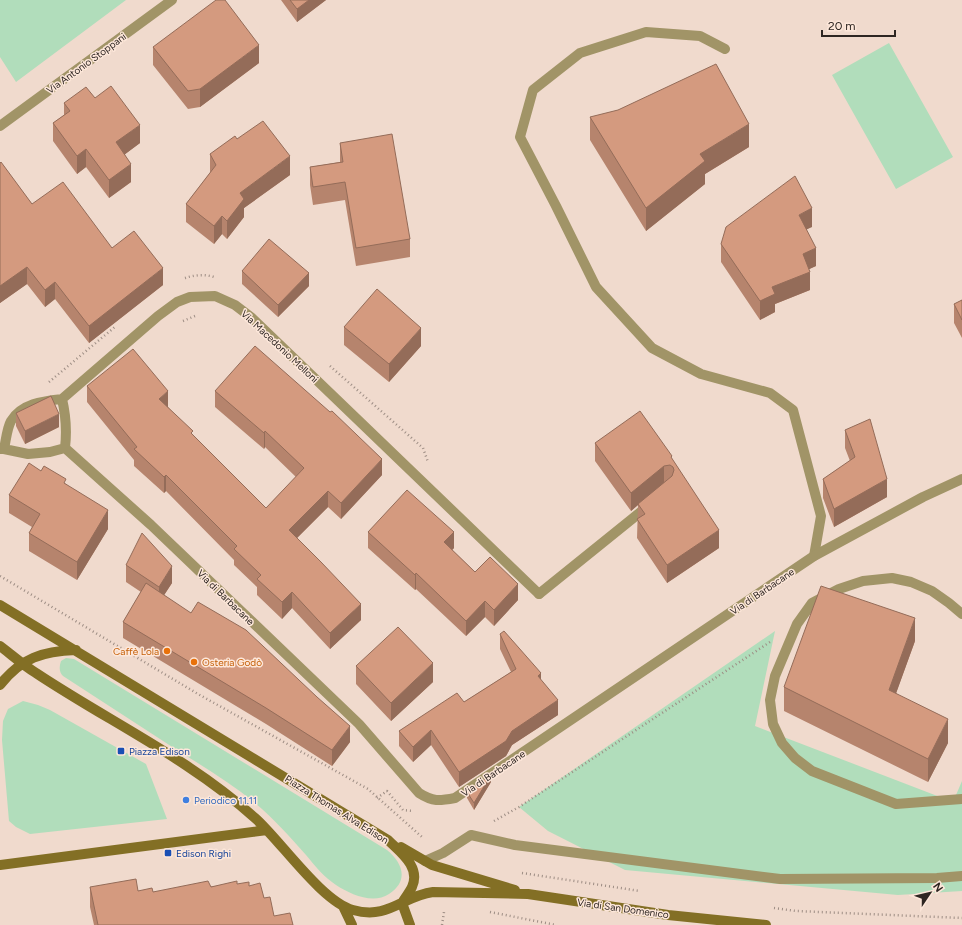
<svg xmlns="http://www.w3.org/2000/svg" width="962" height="925" font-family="Figtree,sans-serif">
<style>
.green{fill:#b1ddbb}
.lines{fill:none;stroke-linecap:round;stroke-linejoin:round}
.path{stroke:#9d8d84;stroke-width:2.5;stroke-dasharray:1 3;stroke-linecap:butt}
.service{stroke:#a19467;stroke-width:10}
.minor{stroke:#a19467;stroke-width:10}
.secondary{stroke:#836f25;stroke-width:10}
.wall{fill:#b6846d}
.shaded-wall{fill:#946c59}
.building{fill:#d49a7f;stroke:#946c59}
.food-dot{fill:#e8710a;stroke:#fde7da;stroke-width:1.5}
.transit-dot{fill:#1a4fb4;stroke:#fde7da;stroke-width:1.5}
.shop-dot{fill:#3f7fe0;stroke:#fde7da;stroke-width:1.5}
.labels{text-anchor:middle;stroke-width:3;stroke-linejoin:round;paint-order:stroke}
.street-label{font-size:10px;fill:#2e2622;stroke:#fde7da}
.food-label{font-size:10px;fill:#c56008;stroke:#fde7da;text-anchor:end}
.transit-label{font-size:10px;fill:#164399;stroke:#fde7da;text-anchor:start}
.shop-label{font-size:10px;fill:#366cbe;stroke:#fde7da;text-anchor:start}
</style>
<rect width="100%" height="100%" fill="#f0dacd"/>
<!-- green -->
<path class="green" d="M0,0H126L16,82L0,57Z
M889,43L953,157L896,189L832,75Z
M775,631L755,726L953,802L962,781V891L898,895L625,870L548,831L519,807Z
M66,658L74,659L387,850C403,863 409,881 389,894C373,905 350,894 336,885C324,877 315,866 306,855C290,837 274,819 255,803C232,784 206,768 180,752C141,727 102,701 63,676C59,672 59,667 61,661Z
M23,701L38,705L50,710L146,764L167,819L30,834L16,827L9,821L2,740L3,721L8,709Z"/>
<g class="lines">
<!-- path -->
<path class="path" d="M185,278C194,275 205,274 214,277
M183,321L195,316
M330,366L423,448L428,462
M49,382L116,326
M0,576L198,694L368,789L422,837
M377,798L387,791L403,810L413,811
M494,821L519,807L770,642
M522,873L640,891
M774,908L796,911L962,918
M490,912L556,925
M442,925L444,912L446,910"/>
<!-- service -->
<path class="service" d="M725,49L700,36L646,32L580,53L533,90L520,137L556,206L596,287L652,348L701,374L770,393L793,410L821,516L814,556
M539,594L648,506
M962,614L949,603L932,591L911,582L892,578L863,581L839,589L812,603L797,624L775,676L770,700L773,724L782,743L795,758L812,771L896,804L962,799
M425,861L443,853L471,835L515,845L780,879L937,878L962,876"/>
<!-- minor -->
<path class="minor" d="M0,126L172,0
M62,399C66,416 67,431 65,448
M65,448L151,525L359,724L419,793C433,802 439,801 455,798L814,556L923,497L962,479
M0,449H4L28,454L50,452L65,448
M4,449C6,440 7,428 11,421C22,403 44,401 62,399L158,316L177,302L190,297L215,296L235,305L252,318L539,594"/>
<!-- secondary -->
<path class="secondary" d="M0,605L388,840C401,853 421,867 412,887C409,893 405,898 402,903
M0,646C12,655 23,665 36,673C108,721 190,759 255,818C280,840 322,902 353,910C389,920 402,896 433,892L528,894L668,915L766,925
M0,685C21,658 43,651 76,650
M401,847L432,865L515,890
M0,865L267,830
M402,903L410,925
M343,906L352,925"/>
</g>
<!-- wall -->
<path class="wall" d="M281,0H326L297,22Z
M153,47L259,63L200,107L188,109L153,65Z
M95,98L140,143L125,154L131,182L109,198L86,167L77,174L53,141V123L64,115V103Z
M590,117L749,147L705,174V184L646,231L590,140Z
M340,143L410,239V257L356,266L345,200L313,205L310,185V167L340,162Z
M210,154L290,175L244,208V217L227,239L222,234L214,244L186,222V204L210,173Z
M0,163L32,204L112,248L163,285L89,343L55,299L45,307L27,284L0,303Z
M812,227L806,229L816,266L809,269L810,290L775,304V312L760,320L721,262V244Z
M242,271L309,286L278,317L242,284Z
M962,300V338L954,323V304Z
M344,327L421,346L389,382L344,345Z
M87,386L168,407L193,436L266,508L296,477L265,447L264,449L215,407V391L382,475L341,519L328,507L297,538L361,620L330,649L292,608L282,619L257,595V587L234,565V560L166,491L164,493L134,466V460L87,402Z
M16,413L59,427L25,444L16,426Z
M845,430L887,497L834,527L823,498V479L850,461L845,448Z
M595,443L672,459L719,548L667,583L637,538L638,505L631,511L595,461Z
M41,471L66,484L108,529L77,580L29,551V533L32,527L9,513V495Z
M368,532L454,548L452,550L475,572L518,600L494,626L485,617L466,636L416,589L415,590L368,548Z
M126,565L172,583L164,595L350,742L332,766L266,724L123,638V622L141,592L126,582Z
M500,634L541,681L558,715L512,745L506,756L459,787L431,745L413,762L399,746V731L464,702L511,672L500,649Z
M915,641L896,693L948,743L928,782L784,711V687Z
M356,666L433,682L391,721L356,684Z
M491,782L474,810L467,798V792Z
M237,884L249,886L264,898L274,916L293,925H94L90,907V887L153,892Z"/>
<!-- shaded-wall -->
<path class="shaded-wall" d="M309,0H326L297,22V9Z
M259,45V63L200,107V89Z
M749,124V147L705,174V184L646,231V208L700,154Z
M140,125V143L116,161V142Z
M86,149V167L77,174V156Z
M290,156V175L244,208V217L227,239V221L240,193Z
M131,164V182L109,198V180Z
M812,208V227L799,233V215Z
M222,216V234L214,244V226Z
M816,248V266L803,272V254Z
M27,267V284L0,303V286Z
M163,268V285L89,343V326Z
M810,272V290L775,304V312L760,320V301L772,287Z
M309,273V286L278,317V305Z
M55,282V299L45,307V290Z
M421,328V346L389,382V364Z
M168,391V408L159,399Z
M59,414V427L25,444V431Z
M265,431V447L264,449V433Z
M382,459V475L341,519V503Z
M664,466V484L638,504V505L631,511V493Z
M166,475V491L164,493V477Z
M887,479V497L834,527V509Z
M328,491V507L289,546V530Z
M108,510V529L77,580V562Z
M719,530V548L667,583V565Z
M454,532V548L444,558V542Z
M172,566V583L159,603V587Z
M416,573V589L415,590V575Z
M518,584V600L494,626V610Z
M292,592V608L282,619V602Z
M485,601V617L466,636V621Z
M361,604V620L330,649V633Z
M915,618V641L889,713V690Z
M433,663V682L391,721V703Z
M541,673V688L538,676Z
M558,700V715L512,745L506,756L459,787V772L512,731Z
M948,719V743L928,782V759Z
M350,726V742L332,766V750Z
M431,730V745L413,762V747Z
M491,775V782L474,810V803Z"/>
<!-- building -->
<path class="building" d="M216,0H225L259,45L200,89L188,91L153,47Z
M290,0H309L297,9Z
M716,64L749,124L700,154L705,161L646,208L590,117L618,110Z
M111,86L140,125L116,142L131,164L109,180L86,149L77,156L53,123L70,111L64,103L86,87L95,98Z
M263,121L290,156L240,193L244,199L227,221L222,216L214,226L186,204L216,165L210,154L235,136L237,139Z
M392,134L410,239L356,248L345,182L313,187L310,167L343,162L340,143Z
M1,162L32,204L63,182L112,248L134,231L163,268L89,326L55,282L45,290L27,267L0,286V163Z
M795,176L812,208L799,215L816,248L803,254L810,272L772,287L775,294L760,301L721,244L726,227Z
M269,239L309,273L278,305L242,271Z
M377,289L421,328L389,364L344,327Z
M962,300V320L954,304Z
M255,346L330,412L332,411L382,459L341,503L328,491L289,530L321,562L361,604L330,633L292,592L282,602L257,579L261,575L234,549L237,546L166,475L164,477L134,449L137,447L87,386L133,349L168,391L159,399L193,431L191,433L266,508L304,468L265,431L264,433L215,391Z
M51,396L59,414L25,431L16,413Z
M640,411L672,456L671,457L719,530L667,565L637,519L645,514L638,504L672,476L674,470L673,467L670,465L664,466L631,493L595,443Z
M870,419L887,479L834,509L823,479L855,457L845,430Z
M29,463L41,471L44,466L66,479L64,483L108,510L77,562L29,533L40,514L9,495Z
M407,490L454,532L444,542L475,572L490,557L518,584L494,610L485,601L466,621L416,573L415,575L368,532Z
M142,533L172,566L159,587L126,565Z
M146,583L191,613L198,602L246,630L317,697L350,726L332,750L266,708L123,622Z
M821,586L915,618L889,690L948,719L928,759L784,687Z
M398,627L433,663L391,703L356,666Z
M504,631L541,673L538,676L558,700L512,731L506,741L459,772L431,730L413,747L399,731L457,693L464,702L516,669L500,634Z
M491,775L474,803L467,792Z
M136,879L138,891L152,888L153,892L208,881L211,887L237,881V884L249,882V886L260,883L264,898L270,897L274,916L290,913L293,925H98L90,887Z"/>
<!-- markers -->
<g class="food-dot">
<circle cx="167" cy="651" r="4"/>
<circle cx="194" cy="662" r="4"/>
</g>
<g class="transit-dot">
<rect x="117" y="747" width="8" height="8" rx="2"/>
<rect x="164" y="849" width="8" height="8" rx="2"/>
</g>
<circle class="shop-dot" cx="186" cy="800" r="4"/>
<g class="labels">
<!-- street labels -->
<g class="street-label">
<text transform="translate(86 63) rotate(-36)" y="4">Via Antonio Stoppani</text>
<text transform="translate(280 346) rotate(43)" y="4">Via Macedonio Melloni</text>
<text transform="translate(762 591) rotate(-34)" y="4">Via di Barbacane</text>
<text transform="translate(226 597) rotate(44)" y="4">Via di Barbacane</text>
<text transform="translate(493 773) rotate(-34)" y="4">Via di Barbacane</text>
<text transform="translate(337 809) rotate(32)" y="4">Piazza Thomas Alva Edison</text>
<text transform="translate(623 908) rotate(8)" y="4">Via di San Domenico</text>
</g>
<!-- food labels -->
<g class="food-label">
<text x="159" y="655">Caffè Lola</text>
<text x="202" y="666" text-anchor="start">Osteria Godò</text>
</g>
<!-- transit labels -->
<g class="transit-label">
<text x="129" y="755">Piazza Edison</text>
<text x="176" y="857">Edison Righi</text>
</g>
<!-- shop labels -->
<g class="shop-label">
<text x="194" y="804">Periodico 11.11</text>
</g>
</g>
<!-- north arrow -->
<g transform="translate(930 893) rotate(55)" stroke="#fde7da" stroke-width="3" paint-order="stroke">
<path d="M0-3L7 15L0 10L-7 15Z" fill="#2e2622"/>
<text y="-6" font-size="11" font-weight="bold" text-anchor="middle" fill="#2e2622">N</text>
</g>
<!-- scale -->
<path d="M822 30v6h73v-6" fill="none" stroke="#2e2622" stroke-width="2"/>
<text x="828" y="30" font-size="12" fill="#2e2622" stroke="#fde7da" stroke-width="3" paint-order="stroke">20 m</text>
</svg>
